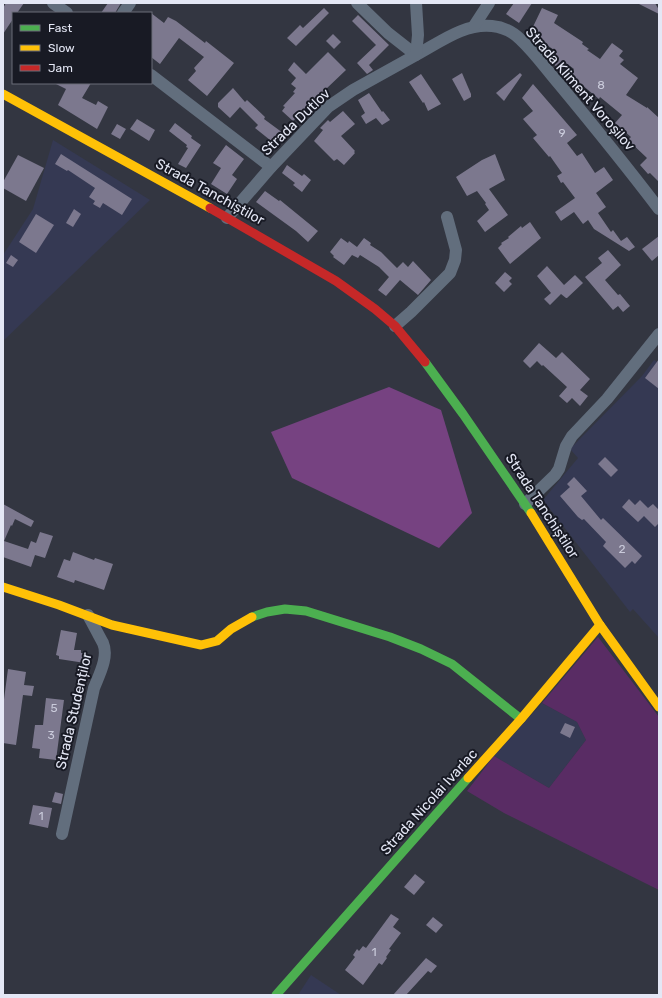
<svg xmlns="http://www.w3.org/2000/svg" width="662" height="998" viewBox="0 0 662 998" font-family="Rubik,sans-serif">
<rect width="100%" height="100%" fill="#333641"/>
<!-- built -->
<g fill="#353953">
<polygon points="53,140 150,200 119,230 3,341 3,255 33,209"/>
<polygon points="654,360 659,363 659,638 633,609 630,612 543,500 578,458 570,449 642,376"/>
<polygon points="542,703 577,722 586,740 549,788 494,756"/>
<polygon points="311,975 341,995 298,995"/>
</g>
<!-- green -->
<polygon fill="#592c64" points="598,637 659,717 659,890 504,813 467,791 494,756 549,788 586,740 577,722 542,703"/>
<!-- forest -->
<polygon fill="#764281" points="389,387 441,410 472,513 439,548 292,478 271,432"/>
<!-- building -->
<g fill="#7c788e">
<polygon points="6,3 24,3 17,13 13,13 13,19 3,34 3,8"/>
<polygon points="108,3 121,3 115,13 101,13"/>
<polygon points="514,3 532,3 519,23 506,14"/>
<polygon points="637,3 655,3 659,10 659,14"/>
<polygon points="324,8 329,13 296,46 287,38 300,25 303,28"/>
<polygon points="542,8 558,15 554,23 583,42 582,44 589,49 587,50 600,59 612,43 623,51 619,56 624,60 620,64 638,78 626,95 647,108 647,107 659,118 659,182 650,173 648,174 640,165 647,158 628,140 631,137 615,123 622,115 600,97 599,99 570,75 574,69 562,60 557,67 552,63 550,61 557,52 541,41 535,38 536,36 530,33"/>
<polygon points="151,13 164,23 168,17 176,21 205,43 206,41 234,63 207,96 188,80 196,71 194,68 204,57 179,38 160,64 151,57"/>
<polygon points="358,15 389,45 369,65 373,70 367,74 357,63 376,45 352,21"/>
<polygon points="333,34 341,42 334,49 326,41"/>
<polygon points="328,52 346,70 326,89 328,91 318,104 313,100 297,119 296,118 293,121 282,111 285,107 283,106 295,93 293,92 296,88 291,84 296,78 288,70 294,62 306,74"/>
<polygon points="462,73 471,94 471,97 464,101 452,79"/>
<polygon points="520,73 522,75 504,101 496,93"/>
<polygon points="421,74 441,104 428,111 424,102 423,103 409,82"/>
<polygon points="54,83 91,83 82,98 96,105 98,101 108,107 97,129 58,105 66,89"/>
<polygon points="533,84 577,135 567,143 577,156 582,153 595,173 604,167 613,180 596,193 606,207 598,213 611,232 613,230 621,241 627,237 635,247 629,251 594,229 588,220 583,224 574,212 561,221 555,212 575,198 563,182 561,183 557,176 562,173 550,156 549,157 533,138 537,135 523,119 533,111 522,98"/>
<polygon points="233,88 245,102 247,100 265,117 264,119 283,133 275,144 255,128 258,125 240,107 230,118 218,107 218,103"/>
<polygon points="369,93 382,112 383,111 390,120 382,125 376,118 366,124 361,116 365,113 358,100"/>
<polygon points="343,111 355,124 341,136 355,151 354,152 355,153 344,165 337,159 334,161 314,141 323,130 320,128 328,120 330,122"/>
<polygon points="137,119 155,130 149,141 130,129"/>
<polygon points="175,123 192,136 191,138 201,145 186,168 178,164 188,148 186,147 187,145 169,131"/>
<polygon points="117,124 126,129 120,139 111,134"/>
<polygon points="226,145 244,159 232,175 237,179 227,194 211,184 221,168 213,163"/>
<polygon points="61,154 132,199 122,215 103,203 100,208 93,204 95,201 89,197 95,188 68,170 67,171 55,164"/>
<polygon points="495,154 505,180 489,189 508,215 485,232 477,221 489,210 485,204 486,203 477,191 467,196 456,177 482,160"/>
<polygon points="18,155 44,168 26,201 3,188 3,182"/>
<polygon points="287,165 302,176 304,174 311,180 302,192 293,185 295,183 282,173"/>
<polygon points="265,191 279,201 280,200 318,231 308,242 296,231 256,202"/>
<polygon points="74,209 81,214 73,227 66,223"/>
<polygon points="36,214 54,225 36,253 19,242"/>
<polygon points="530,222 541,238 510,264 498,248 502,244 501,243 509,238 508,237 521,226 522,228"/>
<polygon points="659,236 659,255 652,261 642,249"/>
<polygon points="341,238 348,243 349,241 357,247 364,238 371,243 370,245 381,252 397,268 403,262 408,267 413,261 431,280 418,295 400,280 386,296 378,290 389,277 379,267 360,255 358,258 352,255 344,265 333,257 334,256 330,252"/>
<polygon points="608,250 621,265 605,280 618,295 620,294 630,306 623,312 618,306 613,310 585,277 602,263 598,258"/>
<polygon points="11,255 18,260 13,267 6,263"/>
<polygon points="547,266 564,285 575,275 583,283 567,298 566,298 561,294 550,305 544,299 551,293 537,276"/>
<polygon points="505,272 512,278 509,281 512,284 504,292 495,283"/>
<polygon points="539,343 556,358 562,352 590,379 580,390 588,396 580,406 572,398 567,403 559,396 567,387 543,365 542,366 537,361 530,368 523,361"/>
<polygon points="659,359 659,389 645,378"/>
<polygon points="605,457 618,470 611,477 598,464"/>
<polygon points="574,477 587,491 581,496 601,520 603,518 642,556 635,564 632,561 625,568 603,546 606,542 584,519 582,520 578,517 560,496 570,487 567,484"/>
<polygon points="629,499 635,505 640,500 648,508 653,504 659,510 659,523 655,527 644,516 638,522 622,507"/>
<polygon points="3,504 34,521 31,527 15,519 12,526 11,525 4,541 28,549 31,541 36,543 40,532 53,536 45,558 35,555 31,567 3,557"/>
<polygon points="73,552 94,560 95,558 113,564 104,590 75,580 74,583 57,577 64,559 70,561"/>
<polygon points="61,630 77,633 74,650 81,650 81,653 86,653 85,663 59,659 59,656 56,655"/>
<polygon points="8,669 26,672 24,685 34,686 32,696 23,695 16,745 3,743 3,707"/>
<polygon points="46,698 64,700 56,760 39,758 40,749 32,748 35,725 43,725"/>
<polygon points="565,723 575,727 570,738 560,733"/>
<polygon points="55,792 63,794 61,804 52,802"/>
<polygon points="33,805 52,808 48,828 29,824"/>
<polygon points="415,874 425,882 414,895 404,887"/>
<polygon points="391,914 399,919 393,927 401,933 389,949 391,950 386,957 387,958 382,965 379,963 363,985 345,970 355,957 353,955 357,949 359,951 363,946 366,948"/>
<polygon points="433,917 443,925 436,933 426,925"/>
<polygon points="426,958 437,966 431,973 428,971 406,995 393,995"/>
</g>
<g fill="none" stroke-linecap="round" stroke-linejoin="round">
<!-- street -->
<g stroke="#626e7d" stroke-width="12">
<polyline points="53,3 67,13"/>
<path d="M 357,3 L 388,33 L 416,55 C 439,43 464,23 492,26 C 503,27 513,32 521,40 C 535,53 546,69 559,84 C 593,125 627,167 659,209"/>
<polyline points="123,13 130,3"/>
<polyline points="474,26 489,3"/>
<polyline points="151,75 271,167"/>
<polyline points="227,218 271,167 328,107 353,90 416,55 418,35 416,3"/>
<polyline points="395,326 411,312 450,273 455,260 456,250 447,217"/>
<polyline points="525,504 555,475 559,469 566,446 572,436 607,399 659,334"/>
<path d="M 62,834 L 94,688 C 99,675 109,657 103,643 C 98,634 93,624 88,615"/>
</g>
<!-- fast -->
<g stroke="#4caf50" stroke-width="9">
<polyline points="425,362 463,414 531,513"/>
<polyline points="252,617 267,612 285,609 306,611 390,637 421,649 452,664 521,719"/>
<polyline points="276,995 468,778"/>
</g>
<!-- slow -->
<g stroke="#ffc107" stroke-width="9">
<polyline points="3,94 210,208"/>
<polyline points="531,513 600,625 659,707"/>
<polyline points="3,587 59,605 112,625 201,645 217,641 231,629 252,617"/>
<polyline points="468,778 521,719 600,625"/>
</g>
<!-- jam -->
<polyline stroke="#c62828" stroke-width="9" points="210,208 336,281 375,309 395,326 425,362"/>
</g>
<g text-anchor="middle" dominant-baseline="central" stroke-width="4" stroke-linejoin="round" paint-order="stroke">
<!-- number labels -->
<g font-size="12" fill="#cacbdb">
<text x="601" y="85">8</text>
<text x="562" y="133">9</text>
<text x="622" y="549">2</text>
<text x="54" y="708">5</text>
<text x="51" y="735">3</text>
<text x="41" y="816">1</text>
<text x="374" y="952">1</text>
</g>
<!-- street labels -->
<g font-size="14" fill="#e4e7f5" stroke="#181a24">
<text transform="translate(580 89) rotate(49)">Strada Kliment Voroșilov</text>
<text transform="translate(296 122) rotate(-44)">Strada Dutlov</text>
<text transform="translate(210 192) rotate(29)">Strada Tanchiștilor</text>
<text transform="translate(542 506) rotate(57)">Strada Tanchiștilor</text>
<text transform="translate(74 711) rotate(-77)">Strada Studenților</text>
<text transform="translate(429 802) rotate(-48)">Strada Nicolai Ivarlac</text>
</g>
</g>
<!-- border -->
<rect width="662" height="998" fill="none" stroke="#e4e7f5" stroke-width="8"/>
<!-- legend -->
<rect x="12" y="12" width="140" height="72" fill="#181a24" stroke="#6a6c78"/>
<rect x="20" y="25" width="20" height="6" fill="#4caf50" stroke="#6a6c78"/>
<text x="48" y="32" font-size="12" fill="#e4e7f5">Fast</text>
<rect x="20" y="45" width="20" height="6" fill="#ffc107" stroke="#6a6c78"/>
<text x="48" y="52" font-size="12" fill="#e4e7f5">Slow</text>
<rect x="20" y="65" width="20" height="6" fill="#c62828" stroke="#6a6c78"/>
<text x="48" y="72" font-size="12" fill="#e4e7f5">Jam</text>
</svg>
